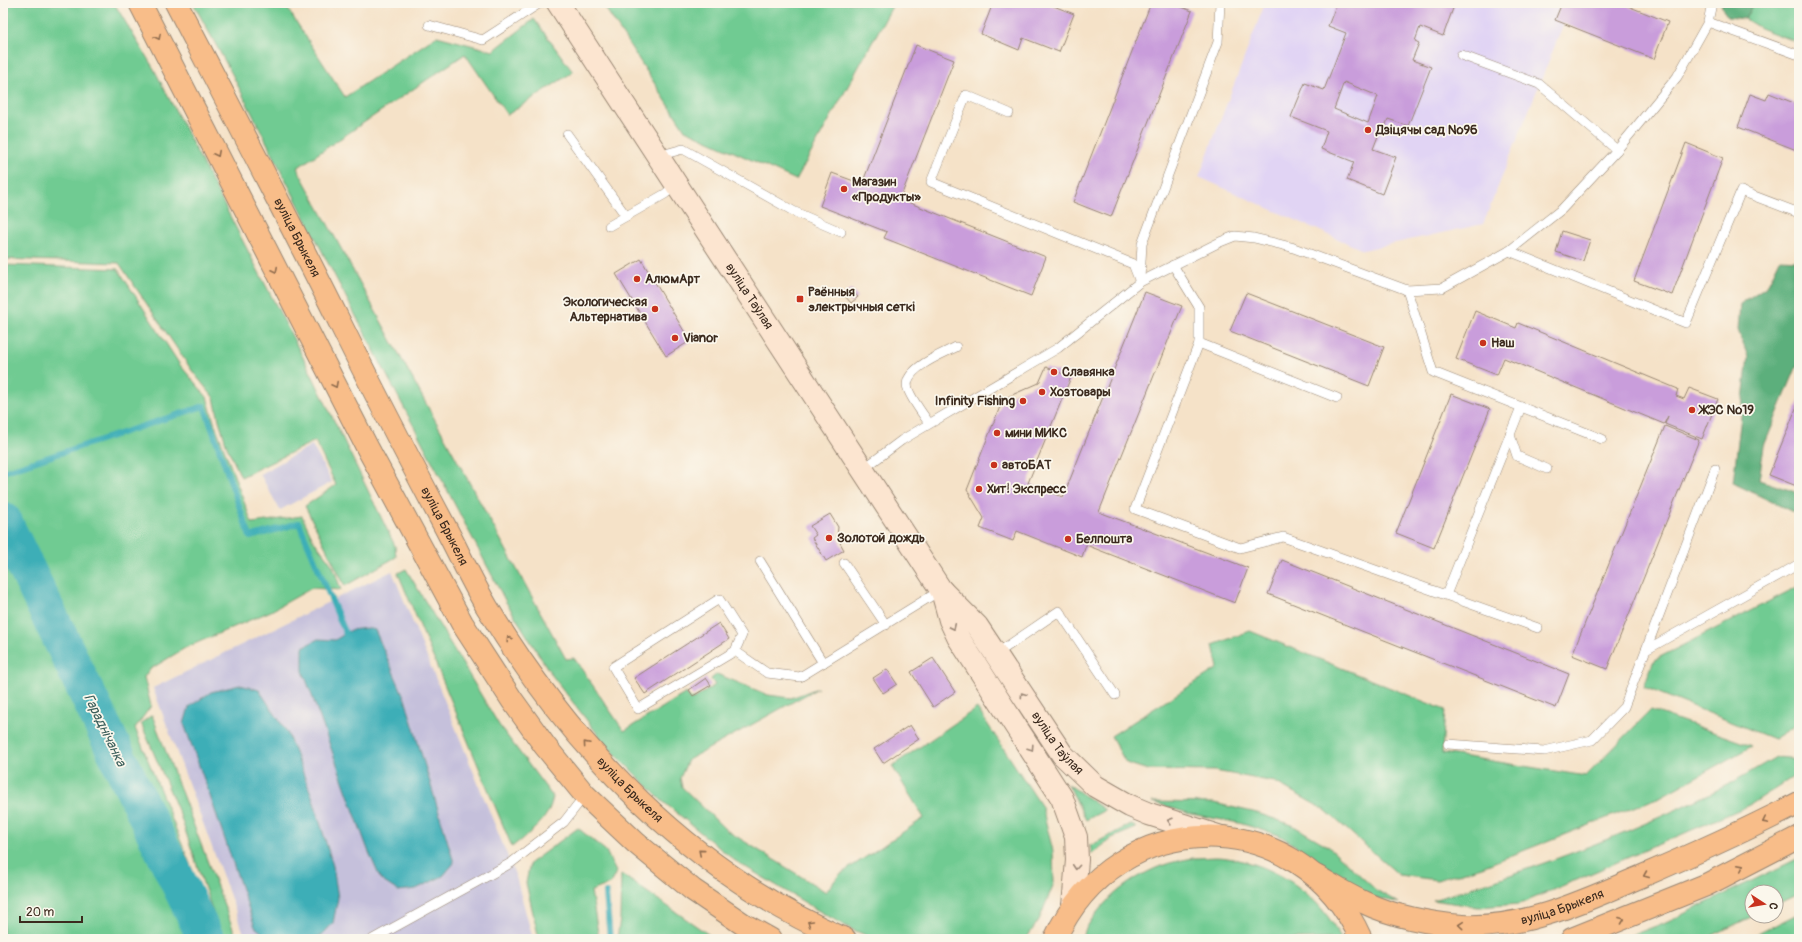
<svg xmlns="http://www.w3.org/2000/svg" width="1802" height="942" viewBox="0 0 1802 942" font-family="Pangolin,sans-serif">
<rect width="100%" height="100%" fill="#fbf7ec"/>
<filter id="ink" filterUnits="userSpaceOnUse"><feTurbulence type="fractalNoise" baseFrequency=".025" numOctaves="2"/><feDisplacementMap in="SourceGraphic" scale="8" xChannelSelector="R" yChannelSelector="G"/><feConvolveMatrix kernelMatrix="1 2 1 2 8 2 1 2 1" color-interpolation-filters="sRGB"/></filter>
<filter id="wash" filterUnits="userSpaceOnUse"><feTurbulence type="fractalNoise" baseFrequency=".012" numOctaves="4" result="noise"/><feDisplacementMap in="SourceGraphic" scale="16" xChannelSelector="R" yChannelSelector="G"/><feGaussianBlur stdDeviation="0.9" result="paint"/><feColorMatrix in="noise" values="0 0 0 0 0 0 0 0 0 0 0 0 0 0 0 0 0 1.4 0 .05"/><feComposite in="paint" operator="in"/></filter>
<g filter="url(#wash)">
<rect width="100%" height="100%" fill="#f5e2c8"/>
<!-- built -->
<polygon fill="#e1d4f4" points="1265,3 1562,3 1555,20 1564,23 1483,224 1363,250 1199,177"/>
<!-- industrial -->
<g fill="#c5c0db">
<polygon points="312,445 332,482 280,510 260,474"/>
<polygon points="392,571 516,877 533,939 246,939 153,688"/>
</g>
<!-- green -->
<g fill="#70cb92" stroke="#567a58">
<polygon points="3,3 114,3 154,69 310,371 395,546 396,557 345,586 305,506 336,485 315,441 241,477 227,447 219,420 214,398 193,372 119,263 3,259"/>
<polygon points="193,3 284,3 345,97 437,36 493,51 534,19 573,72 507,115 465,54 297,168 566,659 574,658 624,731 686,693 692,700 715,685 711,679 717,674 768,695 791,698 818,688 688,760 680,778 682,787 726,830 826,892 839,875 924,818 892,766 977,708 1042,807 1053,851 1054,883 1039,920 1026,939 875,939 851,929 814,908 734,860 660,799 606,745 551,674 506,602 327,261 232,74"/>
<polygon points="602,3 894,3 796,180 685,130"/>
<polygon points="1753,3 1799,3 1799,43 1760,28 1745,19"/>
<polygon points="3,265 118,269 180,365 207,397 214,422 252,523 302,516 314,541 333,566 341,590 312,588 271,611 185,648 149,670 144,677 151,706 135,728 207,906 213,939 3,939"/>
<path d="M 406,569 L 499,725 L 553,797 C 548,822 531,831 512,847 L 398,573 Z"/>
<polygon points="1799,586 1799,723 1774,739 1644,687 1654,660"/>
<polygon points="1250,631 1445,710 1442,753 1586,776 1651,710 1752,746 1660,797 1482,867 1437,880 1399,875 1325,810 1275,782 1215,771 1148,770 1126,763 1111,736 1218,668 1213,645"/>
<polygon points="152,715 237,939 222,939 180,815 141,723"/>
<path d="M 1776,757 L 1799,759 L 1799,773 L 1750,805 L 1520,904 L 1478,907 L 1433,900 C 1529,870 1623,837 1713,792 C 1734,782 1755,769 1776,757 Z"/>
<polygon points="1068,784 1105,810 1086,820"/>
<polygon points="1152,802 1214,803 1257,813 1292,825 1328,846 1376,890 1399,903 1368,896 1322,863 1279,835 1239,823 1191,814"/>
<polygon points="1131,824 1136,828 1112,838 1092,854 1090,846"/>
<polygon points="578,828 606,851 616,872 610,884 591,891 599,939 539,939 526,883 530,863"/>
<path d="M 1193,858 C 1205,858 1217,856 1227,858 C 1275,864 1321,895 1341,939 L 1081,939 C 1095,906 1127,879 1161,866 C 1171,862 1183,860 1193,858 Z"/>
<polygon points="1799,858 1799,894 1776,905 1776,892 1752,892 1753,916 1705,939 1622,939 1669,921"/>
<polygon points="621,874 715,939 617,939 620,919"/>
<polygon points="1799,913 1799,939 1748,939"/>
</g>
<!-- forest -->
<g fill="#5caf7c" stroke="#4c6c4d">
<polygon points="1721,3 1753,3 1745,19 1728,17 1723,10"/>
<polygon points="1780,259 1799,260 1799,361 1764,446 1759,480 1799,493 1799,515 1733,483 1748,357 1738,330 1740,304 1767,286"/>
</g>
<!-- water -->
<g fill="#3daeb7" stroke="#3c6c6a">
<polygon points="367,628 375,630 405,699 454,863 443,876 416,889 398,891 381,880 368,850 303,671 303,647 318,639 335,640 351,630"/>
<polygon points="240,685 259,690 287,732 312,796 333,866 338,898 333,923 322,935 314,939 270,939 255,927 209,793 184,724 189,707 211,692"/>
</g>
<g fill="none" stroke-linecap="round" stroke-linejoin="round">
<!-- stream -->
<g stroke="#3daeb7" stroke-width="6">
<polyline points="3,472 204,406 250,537 299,523 348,639"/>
<polyline points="606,893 610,939"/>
</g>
<!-- river -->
<polyline stroke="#3daeb7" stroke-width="37" points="3,520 206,939"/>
</g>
<g id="blocks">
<!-- building -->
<g fill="#c99ddb" fill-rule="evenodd">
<polygon points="993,3 1046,3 1074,14 1059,52 1023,38 1019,50 981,34"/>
<polygon points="1151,3 1171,3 1192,11 1111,217 1073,202"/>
<path d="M 1337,3 L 1369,3 L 1377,6 L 1378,3 L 1455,3 L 1443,36 L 1420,27 L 1415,41 L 1419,43 L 1412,60 L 1431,67 L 1408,126 L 1388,119 L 1383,132 L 1380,131 L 1373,149 L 1396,157 L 1382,194 L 1347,180 L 1354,162 L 1321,149 L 1327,131 L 1291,117 L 1305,83 L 1324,90 L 1346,33 L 1328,26 ZM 1344,82 L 1378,96 L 1368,123 L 1334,109 Z"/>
<polygon points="1562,3 1620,3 1668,22 1654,59 1555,20"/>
<polygon points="916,45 954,60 900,199 1046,257 1031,296 884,238 887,232 820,206 832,173 862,184"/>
<polygon points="1769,93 1799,105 1799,151 1738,127 1750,94 1766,100"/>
<polygon points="1686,143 1723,158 1672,295 1634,281"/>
<polygon points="1562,231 1590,240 1583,261 1556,252"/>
<polygon points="641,259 690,341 666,356 616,274"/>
<polygon points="851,289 858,297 851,303 844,295"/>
<polygon points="1145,292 1182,306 1099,512 1248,568 1235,603 1086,545 1082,557 1017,531 1013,541 980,528 984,518 967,490 1003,399 1039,383 1046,367 1071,377 1028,483 1063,497"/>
<polygon points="1246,293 1384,347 1369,386 1230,331"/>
<polygon points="1475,311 1516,328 1518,323 1678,389 1676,396 1684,399 1689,388 1718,399 1702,439 1665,424 1668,416 1664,424 1504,358 1497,375 1456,359"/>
<polygon points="1451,394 1490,409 1434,548 1396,533"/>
<polygon points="1799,401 1799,487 1769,475"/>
<polygon points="1665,426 1699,440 1607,669 1572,655"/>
<polygon points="830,514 838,527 837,537 844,550 826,561 812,538 816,535 810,526"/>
<polygon points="1282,560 1569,674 1556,708 1268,594"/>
<polygon points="719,623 729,639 645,694 634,678"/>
<polygon points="933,658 955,692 933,707 911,672"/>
<polygon points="887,669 897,684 883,693 873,678"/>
<polygon points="706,678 711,685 693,696 689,690"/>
<polygon points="910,725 919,739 883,763 874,749"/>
</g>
</g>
</g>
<g filter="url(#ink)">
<use href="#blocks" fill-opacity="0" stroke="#988673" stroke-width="1"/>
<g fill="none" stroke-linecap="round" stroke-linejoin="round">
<!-- lane casing -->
<g stroke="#988673" stroke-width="10">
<g id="lane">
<polyline points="1708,22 1799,55"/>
<polyline points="429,25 483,40 540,3"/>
<polyline points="1461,55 1539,84 1617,150"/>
<polyline points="1009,113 966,95 931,182 1133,264 1140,282"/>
<polyline points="567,134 626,216"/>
<polyline points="658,156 683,149 795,212 841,232"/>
<polyline points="609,226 665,194 676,185"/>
<polyline points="1509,251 1686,323 1741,191 1799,213"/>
<polyline points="1173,265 1199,307 1199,343 1135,509 1240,548 1283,537 1538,628"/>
<polyline points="1140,279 1142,244 1218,42 1220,3"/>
<polyline points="1407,290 1433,372 1602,439"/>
<polyline points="1199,343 1337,398"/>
<path d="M 929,423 C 922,413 912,400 908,389 C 901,370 942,354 956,347"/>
<polyline points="1510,435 1517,456 1547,469"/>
<polyline points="862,470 902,440 1058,348 1140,282 1220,242 1235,236 1254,238 1291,247 1407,290 1442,288 1509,251 1562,209 1617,150 1677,77 1708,22 1712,3"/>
<polyline points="760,561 823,663"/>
<polyline points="844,563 886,625"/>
<polyline points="1446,595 1521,407"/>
<polygon points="719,599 742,635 735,651 638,709 613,667"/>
<polyline points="1646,650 1799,564"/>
<polyline points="735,651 767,673 800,677 941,590"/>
<polyline points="996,654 1059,611 1115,695"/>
<polyline points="1448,744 1544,751 1592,740 1624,707 1715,469"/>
<polyline points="373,939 511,863 564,822 585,795"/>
</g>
</g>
<!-- secondary casing -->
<g stroke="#988673" stroke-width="24">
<g id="secondary">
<path id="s1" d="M 558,3 L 941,590 L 977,626 L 1062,754 L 1095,786 L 1130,806 L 1149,814 L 1221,837"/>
<polyline points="942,591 950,620 958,637 1062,798 1076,837 1077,860 1073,906"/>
</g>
</g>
<!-- primary casing -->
<g stroke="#988673" stroke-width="24">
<g id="primary">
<polyline points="140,3 367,447 462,623 512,700 545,746 585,795 636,843 693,890 743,924 770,939"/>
<path id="s2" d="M 176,3 C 232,111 289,220 343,329 C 375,394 409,459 443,523 C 458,551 471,580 487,607 C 571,747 692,874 845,939"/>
<path id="s3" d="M 1316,876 C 1332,885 1347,895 1363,902 C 1391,916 1433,924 1463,926 C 1525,929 1584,901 1640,877 C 1694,854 1747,830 1799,803"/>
<path d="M 1055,939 C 1116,803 1300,802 1361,939"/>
<polyline points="1572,939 1706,885 1799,837"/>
</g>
</g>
<!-- lane -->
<use href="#lane" stroke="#fff" stroke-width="9"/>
<!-- secondary -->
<use href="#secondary" stroke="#fce5d0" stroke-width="22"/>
<!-- primary -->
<use href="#primary" stroke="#f8bd89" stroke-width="22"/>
</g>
<!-- one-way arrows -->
<defs><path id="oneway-chevron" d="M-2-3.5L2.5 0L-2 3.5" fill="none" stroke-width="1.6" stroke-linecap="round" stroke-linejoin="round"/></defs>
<g stroke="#906c4e">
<use href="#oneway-chevron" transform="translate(158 37) rotate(63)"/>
<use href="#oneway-chevron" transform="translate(217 154) rotate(63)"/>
<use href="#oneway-chevron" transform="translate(275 270) rotate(63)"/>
<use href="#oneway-chevron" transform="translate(335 385) rotate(63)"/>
<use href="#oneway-chevron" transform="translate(509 639) rotate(-123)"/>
<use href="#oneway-chevron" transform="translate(586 744) rotate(-131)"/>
<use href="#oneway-chevron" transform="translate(1765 821) rotate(154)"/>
<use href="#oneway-chevron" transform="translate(701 852) rotate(-140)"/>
<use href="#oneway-chevron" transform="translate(1741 867) rotate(-26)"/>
<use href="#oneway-chevron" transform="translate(1646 875) rotate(157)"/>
<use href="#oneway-chevron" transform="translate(1622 920) rotate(-21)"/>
<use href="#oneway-chevron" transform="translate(810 923) rotate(-150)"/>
<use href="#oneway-chevron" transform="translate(1461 925) rotate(-175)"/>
</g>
<g stroke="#9c8877">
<use href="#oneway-chevron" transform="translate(953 627) rotate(65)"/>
<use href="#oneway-chevron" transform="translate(1023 695) rotate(-124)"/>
<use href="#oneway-chevron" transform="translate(1031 748) rotate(57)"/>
<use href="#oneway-chevron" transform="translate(1170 821) rotate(-163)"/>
<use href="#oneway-chevron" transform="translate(1076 867) rotate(94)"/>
</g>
</g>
<!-- markers -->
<g fill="#c8321e" stroke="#fbf7ec" stroke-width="1.5">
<circle cx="1368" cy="130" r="4"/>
<circle cx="844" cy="189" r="4"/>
<circle cx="637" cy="279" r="4"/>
<rect x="796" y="295" width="8" height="8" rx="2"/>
<circle cx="655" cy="309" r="4"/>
<circle cx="675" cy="338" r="4"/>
<circle cx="1483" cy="343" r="4"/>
<circle cx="1054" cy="372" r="4"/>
<circle cx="1042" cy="392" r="4"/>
<circle cx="1023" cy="401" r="4"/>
<circle cx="1692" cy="410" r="4"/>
<circle cx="997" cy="433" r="4"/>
<circle cx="994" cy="465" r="4"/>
<circle cx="979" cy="489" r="4"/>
<circle cx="829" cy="538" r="4"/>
<circle cx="1068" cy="539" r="4"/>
</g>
<g text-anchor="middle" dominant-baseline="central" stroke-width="3.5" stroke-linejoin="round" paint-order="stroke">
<!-- poi labels -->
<g font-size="13" font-weight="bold" fill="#3b2a1e" stroke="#fbf7ec" text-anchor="start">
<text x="1376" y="130">Дзіцячы сад №96</text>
<text x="852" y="182">Магазин<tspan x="852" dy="15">«Продукты»</tspan></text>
<text x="645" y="279">АлюмАрт</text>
<text x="808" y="292">Раённыя<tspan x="808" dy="15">электрычныя сеткі</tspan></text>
<text x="647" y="302" text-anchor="end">Экологическая<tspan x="647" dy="15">Альтернатива</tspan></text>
<text x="683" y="338">Vianor</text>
<text x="1491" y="343">Наш</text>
<text x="1062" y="372">Славянка</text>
<text x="1050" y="392">Хозтовары</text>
<text x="1015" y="401" text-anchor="end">Infinity Fishing</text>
<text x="1700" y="410">ЖЭС №19</text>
<text x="1005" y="433">мини МИКС</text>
<text x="1002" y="465">автоБАТ</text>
<text x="987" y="489">Хит! Экспресс</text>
<text x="837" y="538">Золотой дождь</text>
<text x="1076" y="539">Белпошта</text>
</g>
<!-- street labels -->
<g font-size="13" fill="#3b2a1e" stroke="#fbf7ec">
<text stroke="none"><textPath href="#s2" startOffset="264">вуліца Брыкеля</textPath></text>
<text stroke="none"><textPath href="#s1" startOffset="350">вуліца Таўлая</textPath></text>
<text stroke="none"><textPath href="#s2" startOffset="588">вуліца Брыкеля</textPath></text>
<text stroke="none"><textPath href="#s1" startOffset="894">вуліца Таўлая</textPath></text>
<text stroke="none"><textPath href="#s2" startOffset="912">вуліца Брыкеля</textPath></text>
<text stroke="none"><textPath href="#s3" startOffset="259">вуліца Брыкеля</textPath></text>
</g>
<!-- water labels -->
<g font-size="14" font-style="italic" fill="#3c5f5b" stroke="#fbf7ec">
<text transform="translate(105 730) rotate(64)">Гараднічанка</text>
</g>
</g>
<!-- margin -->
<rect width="1802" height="942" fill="none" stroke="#fbf7ec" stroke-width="16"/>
<!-- north arrow -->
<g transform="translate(1764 904) rotate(102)"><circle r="19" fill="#fbf7ec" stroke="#aea59a"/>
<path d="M0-3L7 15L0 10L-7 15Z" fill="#c8321e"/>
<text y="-6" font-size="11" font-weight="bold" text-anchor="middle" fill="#3b2a1e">С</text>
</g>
<!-- scale -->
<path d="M20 916v6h62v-6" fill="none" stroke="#3b2a1e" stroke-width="2"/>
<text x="26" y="916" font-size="12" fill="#3b2a1e" stroke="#fbf7ec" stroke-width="3" paint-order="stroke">20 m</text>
</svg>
